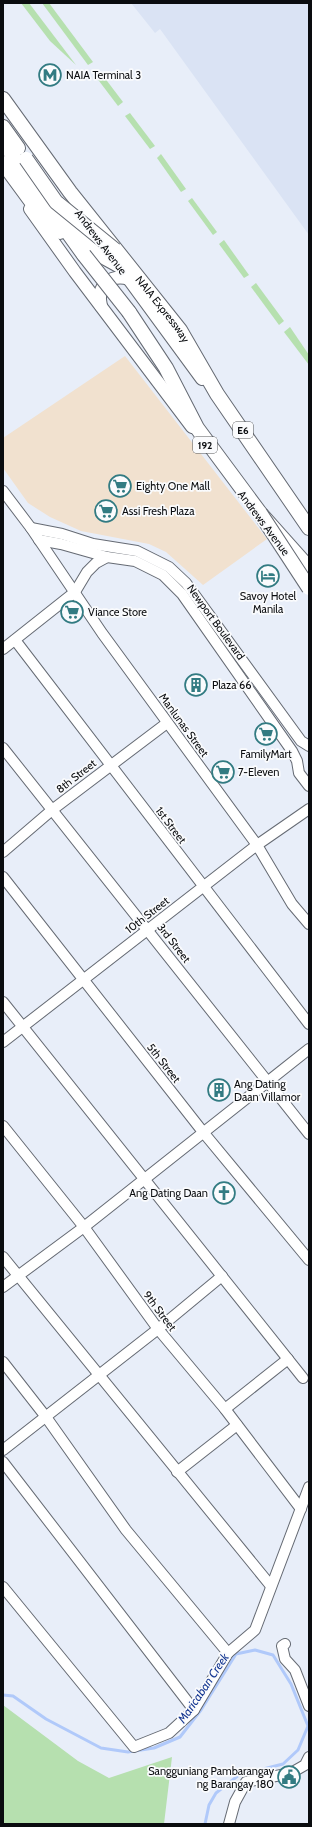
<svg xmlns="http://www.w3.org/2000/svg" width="312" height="1827" viewBox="0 0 312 1827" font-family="Cabin,sans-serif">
<rect width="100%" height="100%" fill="#e8eef9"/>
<!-- commercial -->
<polygon fill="#f1e1cf" points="125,356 267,539 203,585 166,552 149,544 81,531 50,517 28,503 3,468 3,438"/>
<!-- built -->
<polygon fill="#dae3f4" points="131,3 309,3 309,235 160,29 155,33"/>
<!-- green -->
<g fill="#b6e0af">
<polygon points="21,3 29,3 76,65 50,41"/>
<polygon points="42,3 49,3 93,62 88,65"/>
<polygon points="101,73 123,102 118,106 96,77"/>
<polygon points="130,113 155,146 150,149 125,116"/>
<polygon points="161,154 186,189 181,192 157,158"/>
<polygon points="192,198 217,232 213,235 188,201"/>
<polygon points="224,240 249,275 244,278 219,244"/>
<polygon points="256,283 284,321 279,325 251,287"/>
<polygon points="290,327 309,355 309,365 284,332"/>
<polygon points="3,1705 78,1761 109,1778 172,1757 164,1824 3,1824"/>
</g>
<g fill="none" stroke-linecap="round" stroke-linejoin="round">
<!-- stream -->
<polyline stroke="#b0c9fa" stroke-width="3" points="3,1695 13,1696 46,1719 101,1748 128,1752 154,1748 180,1737 201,1710 236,1654 255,1650 273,1655 291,1684 308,1726 298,1750 283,1764 239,1775 216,1793 209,1805 205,1824"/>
<!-- minor casing -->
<g stroke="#656a73" stroke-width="12">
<g id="minor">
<polyline points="3,491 31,528 102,633 257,845 292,904 309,924"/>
<polyline points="31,528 62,534 93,544 137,551 169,567 186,583 301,741 309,746"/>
<polyline points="39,540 61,544 107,557 135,561 163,575 182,594 292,751 297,761 299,773 309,786"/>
<polyline points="15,640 309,1024"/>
<polyline points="3,649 75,592 87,572 96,563 107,557"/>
<polyline points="3,748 309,1134"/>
<polyline points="3,852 52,810 167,723"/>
<polyline points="3,877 203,1132 309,1260"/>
<polyline points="3,1002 303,1378"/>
<polyline points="3,1042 257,845 309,809"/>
<polyline points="3,1126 84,1227 158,1329 225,1409 301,1509"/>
<polyline points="3,1257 271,1586"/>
<polyline points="3,1287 84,1227 309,1049"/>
<polyline points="3,1362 46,1417 126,1530 228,1653"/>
<polyline points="225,1409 288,1359"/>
<polyline points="3,1450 158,1329 222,1276"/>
<polyline points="3,1462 194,1710"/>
<polyline points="177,1472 237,1425"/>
<polyline points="3,1587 134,1747 169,1733 194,1710 228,1653 255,1630 309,1487"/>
<polyline points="285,1644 282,1646 285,1659 295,1670 309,1706"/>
<polyline points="229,1824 235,1802 246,1782 291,1773 305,1765 309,1757"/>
</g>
</g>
<!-- major casing -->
<g stroke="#656a73" stroke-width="14">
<g id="major">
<polyline points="30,209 75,272 192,427"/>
<polyline points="70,217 98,255 118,266"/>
<polyline points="103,244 202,379"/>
<path d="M 101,306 C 96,287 110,273 129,279"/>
</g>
</g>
<!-- highway casing -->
<g stroke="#656a73" stroke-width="16">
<g id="highway">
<path id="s1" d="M 3,99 L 70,192 L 180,330 L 217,394 L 309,528"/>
<polyline points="3,127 18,148"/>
<polyline points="3,142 84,255"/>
<polyline points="3,163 39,212 60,232"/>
<polyline points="129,312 166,368 197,428 260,513 309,568"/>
</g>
</g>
<!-- minor -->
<use href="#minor" stroke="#fff" stroke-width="10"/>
<!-- major -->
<use href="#major" stroke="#fff" stroke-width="12"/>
<!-- highway -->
<use href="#highway" stroke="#fff" stroke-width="14"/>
<!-- highway-bridge casing -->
<g stroke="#656a73" stroke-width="16" stroke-linecap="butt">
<g id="highway-bridge">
<polyline points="26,159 56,202 115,250"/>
<polyline points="84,255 129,312"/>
<polyline points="260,513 309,588"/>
</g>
</g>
<!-- highway-bridge -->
<use href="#highway-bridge" stroke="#fff" stroke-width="14"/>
</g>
<!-- icons -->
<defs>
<g id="metro-ring" transform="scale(1.15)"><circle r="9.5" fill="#fafbfd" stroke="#327b82" stroke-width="1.5"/><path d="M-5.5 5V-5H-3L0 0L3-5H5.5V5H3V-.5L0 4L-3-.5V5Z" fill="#327b82"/></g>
<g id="supermarket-ring" transform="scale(1.15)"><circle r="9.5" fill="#fafbfd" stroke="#327b82" stroke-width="1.5"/><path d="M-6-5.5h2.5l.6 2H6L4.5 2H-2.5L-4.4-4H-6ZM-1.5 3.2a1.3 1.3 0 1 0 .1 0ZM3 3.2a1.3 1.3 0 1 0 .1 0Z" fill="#327b82"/></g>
<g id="hotel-ring" transform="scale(1.15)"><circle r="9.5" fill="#fafbfd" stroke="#327b82" stroke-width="1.5"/><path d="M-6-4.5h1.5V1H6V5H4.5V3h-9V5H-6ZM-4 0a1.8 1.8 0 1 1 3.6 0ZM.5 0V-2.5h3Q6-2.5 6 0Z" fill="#327b82"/></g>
<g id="building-ring" transform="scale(1.15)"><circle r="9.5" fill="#fafbfd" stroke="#327b82" stroke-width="1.5"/><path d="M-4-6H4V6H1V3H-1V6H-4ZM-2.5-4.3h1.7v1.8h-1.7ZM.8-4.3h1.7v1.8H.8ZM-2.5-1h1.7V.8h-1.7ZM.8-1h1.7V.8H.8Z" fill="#327b82"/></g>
<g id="church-ring" transform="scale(1.15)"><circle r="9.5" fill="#fafbfd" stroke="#327b82" stroke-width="1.5"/><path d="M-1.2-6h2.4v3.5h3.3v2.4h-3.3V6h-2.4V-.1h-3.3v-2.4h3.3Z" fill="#327b82"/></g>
<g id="civic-ring" transform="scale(1.15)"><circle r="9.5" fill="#fafbfd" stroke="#327b82" stroke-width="1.5"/><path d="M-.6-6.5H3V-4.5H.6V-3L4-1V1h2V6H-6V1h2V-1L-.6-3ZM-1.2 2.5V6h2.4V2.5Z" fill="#327b82"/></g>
</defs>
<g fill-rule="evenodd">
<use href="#metro-ring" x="50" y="75"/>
<use href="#supermarket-ring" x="120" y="486"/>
<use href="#supermarket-ring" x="106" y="511"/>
<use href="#hotel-ring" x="268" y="576"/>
<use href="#supermarket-ring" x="72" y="612"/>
<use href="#building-ring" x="196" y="685"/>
<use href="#supermarket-ring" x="266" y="734"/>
<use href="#supermarket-ring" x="223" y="772"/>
<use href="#building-ring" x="219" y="1090"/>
<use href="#church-ring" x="224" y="1193"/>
<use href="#civic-ring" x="289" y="1777"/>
</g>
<g text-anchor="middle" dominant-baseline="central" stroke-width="3.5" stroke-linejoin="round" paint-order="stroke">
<!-- shield labels -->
<g fill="#fafbfd" stroke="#525456" stroke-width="1">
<rect x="233" y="422" width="20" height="16" rx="3"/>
<rect x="193" y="437" width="24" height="16" rx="3"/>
</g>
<g font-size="10" font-weight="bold" fill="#0a0c0f">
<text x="243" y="430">E6</text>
<text x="205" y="445">192</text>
</g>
<!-- poi labels -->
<g font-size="11" fill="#0a0c0f" stroke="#fafbfd" text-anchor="start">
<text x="66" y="75">NAIA Terminal 3</text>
<text x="136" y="486">Eighty One Mall</text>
<text x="122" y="511">Assi Fresh Plaza</text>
<text x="268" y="596" text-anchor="middle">Savoy Hotel<tspan x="268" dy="13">Manila</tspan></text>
<text x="88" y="612">Viance Store</text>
<text x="212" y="685">Plaza 66</text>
<text x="266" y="754" text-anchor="middle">FamilyMart</text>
<text x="238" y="772">7-Eleven</text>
<text x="234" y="1084">Ang Dating<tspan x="234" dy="13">Daan Villamor</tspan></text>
<text x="208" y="1193" text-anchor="end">Ang Dating Daan</text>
<text x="274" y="1771" text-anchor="end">Sangguniang Pambarangay<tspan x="274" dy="13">ng Barangay 180</tspan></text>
</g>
<!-- street labels -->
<g font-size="11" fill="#0a0c0f" stroke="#fafbfd">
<text transform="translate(101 242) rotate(53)">Andrews Avenue</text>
<text stroke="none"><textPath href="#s1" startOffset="264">NAIA Expressway</textPath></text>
<text transform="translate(264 523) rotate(53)">Andrews Avenue</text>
<text transform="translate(216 622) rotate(54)">Newport Boulevard</text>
<text transform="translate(184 725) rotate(54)">Manlunas Street</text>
<text transform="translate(76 776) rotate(-38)">8th Street</text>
<text transform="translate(171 825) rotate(53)">1st Street</text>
<text transform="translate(147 915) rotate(-38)">10th Street</text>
<text transform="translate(174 943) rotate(52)">3rd Street</text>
<text transform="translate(164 1063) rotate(52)">5th Street</text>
<text transform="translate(160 1311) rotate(53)">9th Street</text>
</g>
<!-- water labels -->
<g font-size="12" font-style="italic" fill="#163892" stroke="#fafbfd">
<text transform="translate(203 1688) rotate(-56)">Maricaban Creek</text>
</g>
</g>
<!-- border -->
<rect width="312" height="1827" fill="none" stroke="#0a0c0f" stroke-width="8"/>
</svg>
